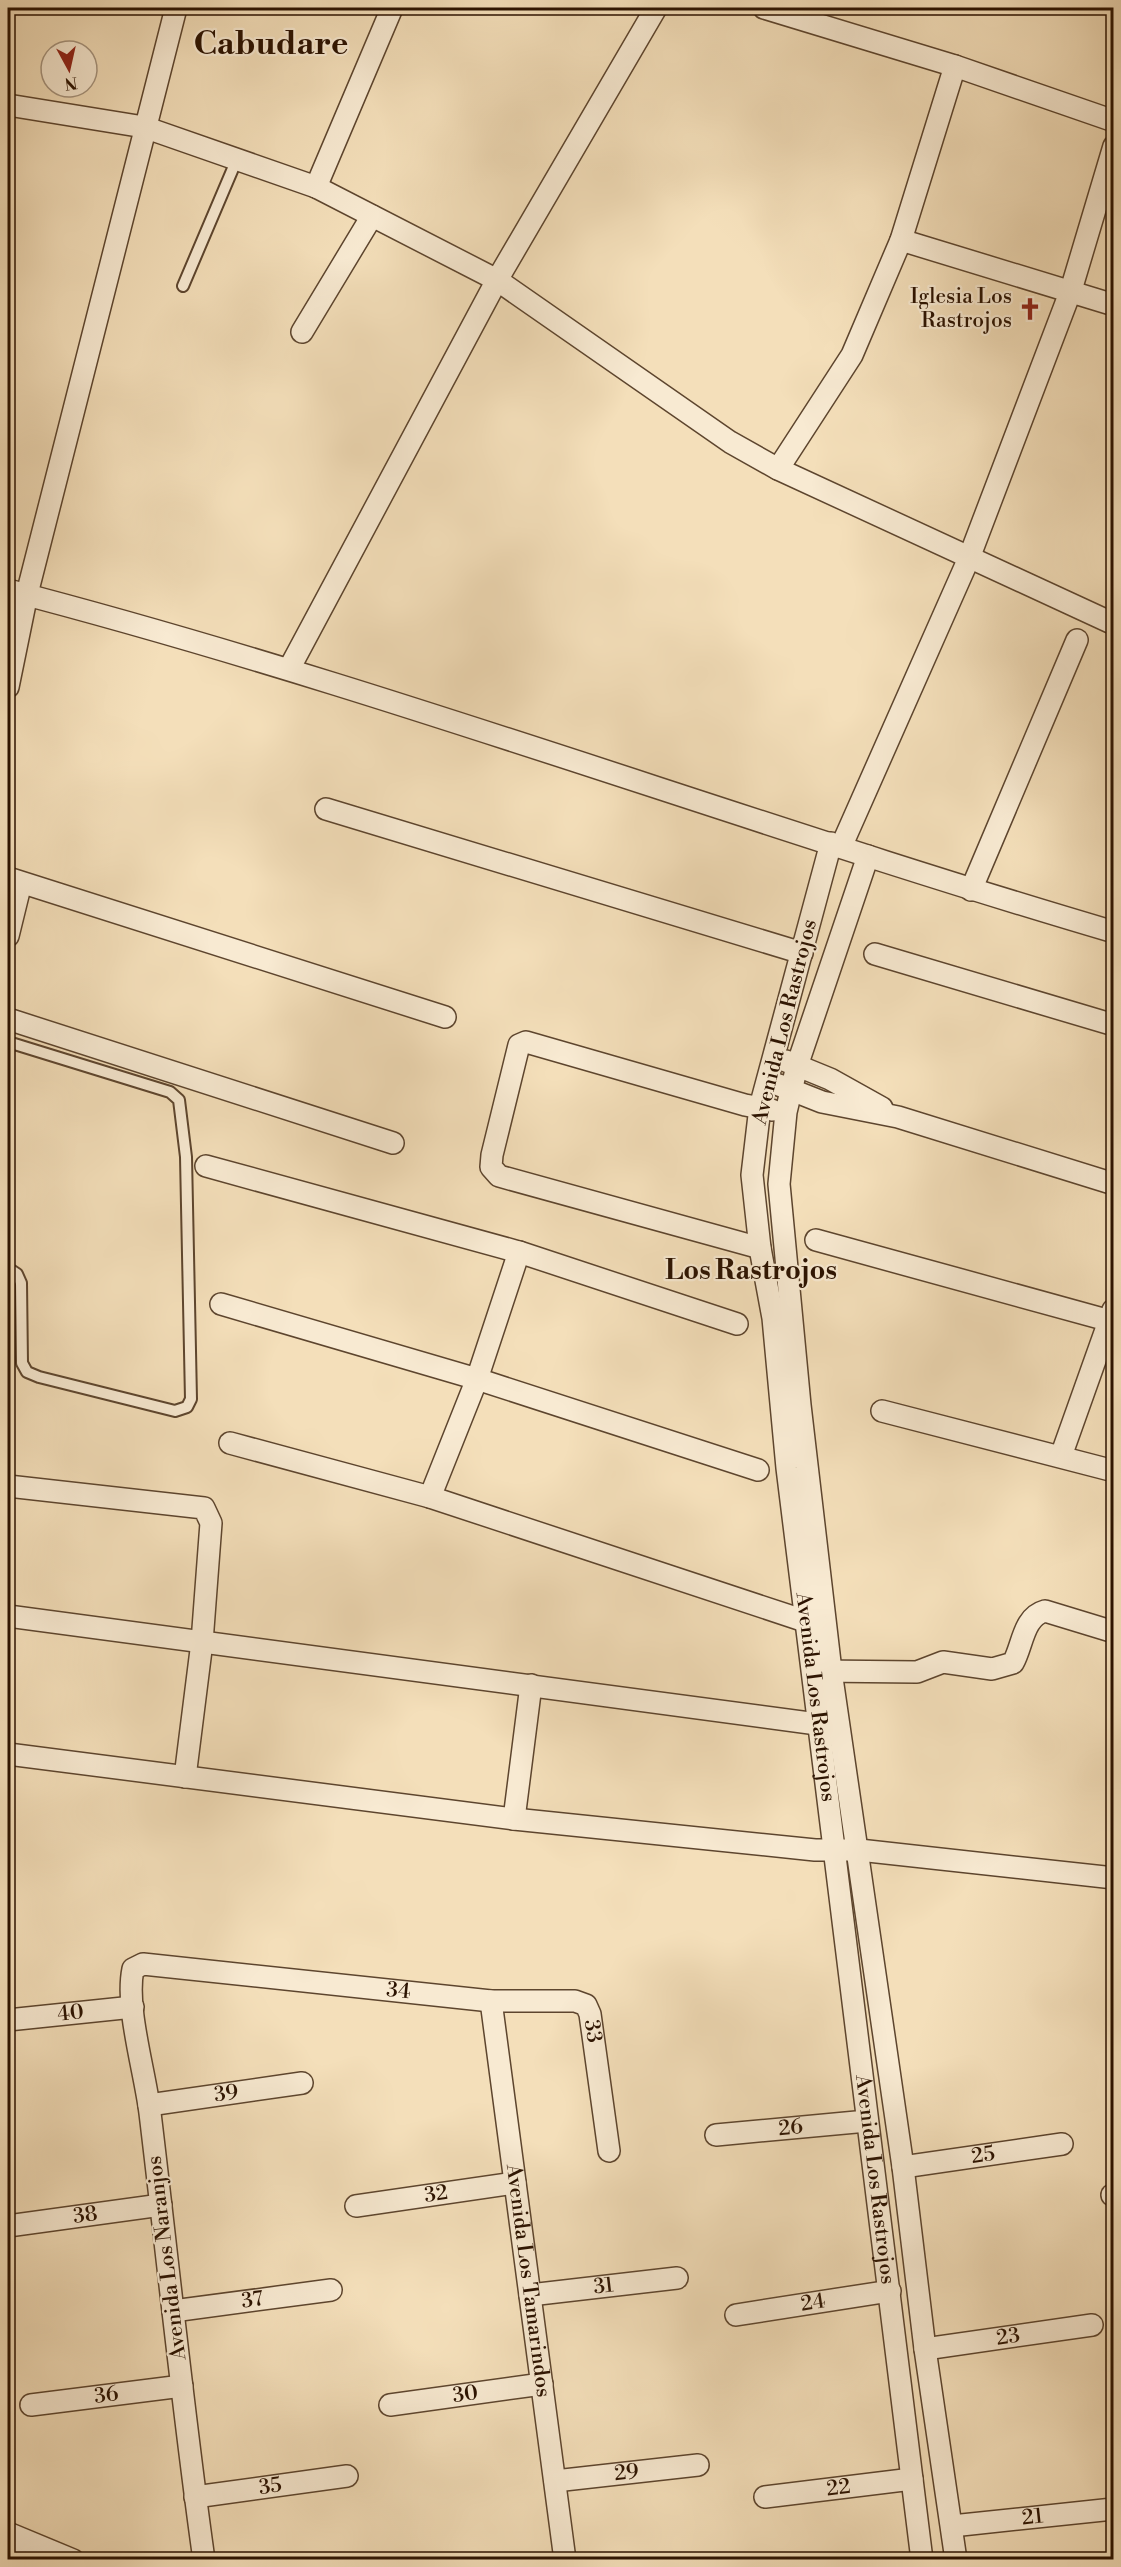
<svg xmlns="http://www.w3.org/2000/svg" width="1121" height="2567" viewBox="0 0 1121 2567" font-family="'Libre Bodoni',serif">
<rect width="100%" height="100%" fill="#f4dfba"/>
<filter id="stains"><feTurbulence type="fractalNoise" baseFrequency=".00333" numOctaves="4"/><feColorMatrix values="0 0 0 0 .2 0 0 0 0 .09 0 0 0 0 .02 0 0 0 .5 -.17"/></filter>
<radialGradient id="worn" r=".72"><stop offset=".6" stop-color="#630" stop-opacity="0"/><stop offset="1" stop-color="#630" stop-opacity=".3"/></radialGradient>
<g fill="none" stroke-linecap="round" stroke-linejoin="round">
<!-- service casing -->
<g stroke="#5d452e" stroke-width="14">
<g id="service">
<polyline points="183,286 237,159"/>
<polyline points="8,1042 170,1092 179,1100 186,1157 191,1399 187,1407 175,1411 39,1377 27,1372 22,1363 21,1283 17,1274 8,1268"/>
</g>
</g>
<!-- minor casing -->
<g stroke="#5d452e" stroke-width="24">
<g id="minor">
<polyline points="764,8 955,66 1114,121"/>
<polyline points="8,105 144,127 316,187 497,280 730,442 778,469 1114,624"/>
<polyline points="316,187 392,8"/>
<polyline points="901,240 1114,305"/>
<polyline points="302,332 372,216"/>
<polyline points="778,469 852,355 901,240 955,66"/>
<path d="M 8,590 C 381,687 743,823 1114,932"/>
<polyline points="289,669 497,280 656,8"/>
<polyline points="8,687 27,594 176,8"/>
<polyline points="326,809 802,953"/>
<path id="s1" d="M 831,843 L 760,1107 L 752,1175 L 760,1248 L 773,1318 L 787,1468 L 922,2560"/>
<polyline points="841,847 969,558 1071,290 1114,146"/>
<polyline points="868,856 797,1066 786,1112 779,1184 800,1405 831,1671 903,2167 925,2349 956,2560"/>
<polyline points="8,878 445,1017"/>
<polyline points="971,890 1077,640"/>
<polyline points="8,936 21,883"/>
<polyline points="875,954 1114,1025"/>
<polyline points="8,1019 393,1143"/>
<polyline points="786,1061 830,1079 882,1108"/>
<polyline points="779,1085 822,1102 898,1117 1114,1184"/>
<polyline points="206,1166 519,1252 737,1324"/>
<polyline points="816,1240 1114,1322"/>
<polyline points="760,1248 499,1176 491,1167 492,1155 519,1045 526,1042 745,1105 772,1110"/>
<polyline points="221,1304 477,1379 758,1470"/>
<polyline points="882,1411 1114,1471"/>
<polyline points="230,1443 430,1497 805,1621 816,1621"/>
<polyline points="1061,1456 1113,1310"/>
<polyline points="8,1486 204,1508 211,1523 202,1642 185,1777"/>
<polyline points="430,1497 477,1379 519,1252"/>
<polyline points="8,1616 832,1726"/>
<path d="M 818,1671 L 917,1672 L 943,1662 L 992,1669 L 1013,1663 C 1023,1645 1023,1617 1045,1611 L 1114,1632"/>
<polyline points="8,1754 514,1819 815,1850 859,1850 1114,1878"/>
<polyline points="514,1819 531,1685"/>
<path id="s2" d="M 491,2001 L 565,2560"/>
<path id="s3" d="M 8,2020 L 133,2007"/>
<path id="s4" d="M 149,2105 L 302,2083"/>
<path id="s5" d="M 716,2135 L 867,2121"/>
<path id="s6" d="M 903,2167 L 1062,2144"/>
<polyline points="1112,2195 1114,2195"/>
<path id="s7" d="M 356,2206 L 515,2183"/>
<path id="s8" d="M 8,2226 L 161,2205"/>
<path id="s9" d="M 530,2295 L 677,2278"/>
<path id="s10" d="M 173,2311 L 331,2290"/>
<path id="s11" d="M 736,2315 L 890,2291"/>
<path id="s12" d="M 925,2349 L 1092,2325"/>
<path id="s13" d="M 31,2405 L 182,2386"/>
<path id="s14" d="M 390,2405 L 542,2384"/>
<path id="s15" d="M 555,2481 L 698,2465"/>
<path id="s16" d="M 195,2497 L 347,2476"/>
<path id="s17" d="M 765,2497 L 912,2479"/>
<path id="s18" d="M 952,2526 L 1113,2509"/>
<polyline points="8,2533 73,2560"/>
<polyline points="8,2555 20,2560"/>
<path id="s19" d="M 204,2560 C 183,2411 168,2262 150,2113 C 145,2071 125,2008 133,1969 L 143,1964 L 491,2001 L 575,2001 L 586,2005 L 590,2014 L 609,2151"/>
</g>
</g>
<!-- service -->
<use href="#service" stroke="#f8ead2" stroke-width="10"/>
<!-- minor -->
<use href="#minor" stroke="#f8ead2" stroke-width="21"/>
</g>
<!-- icons -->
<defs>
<g id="church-bare" transform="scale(1.8)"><path d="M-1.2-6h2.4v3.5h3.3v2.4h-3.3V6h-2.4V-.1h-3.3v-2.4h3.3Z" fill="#8f2418" stroke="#f8ead2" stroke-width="2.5" paint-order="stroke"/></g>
</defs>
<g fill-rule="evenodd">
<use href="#church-bare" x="1030" y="309"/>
</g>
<g text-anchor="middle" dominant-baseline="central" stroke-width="4.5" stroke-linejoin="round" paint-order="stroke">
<!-- poi labels -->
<g font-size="21" fill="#2b1200" stroke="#f8ead2" text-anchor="end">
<text x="1012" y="297">Iglesia Los<tspan x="1012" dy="24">Rastrojos</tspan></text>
</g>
<!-- street labels -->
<g font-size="21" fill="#2b1200" stroke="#f8ead2">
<text transform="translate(785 1022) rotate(-76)">Avenida Los Rastrojos</text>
<text stroke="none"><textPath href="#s1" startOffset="868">Avenida Los Rastrojos</textPath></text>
<text stroke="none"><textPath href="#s19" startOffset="864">34</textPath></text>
<text stroke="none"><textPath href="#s3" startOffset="63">40</textPath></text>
<text stroke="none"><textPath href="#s19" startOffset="1080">33</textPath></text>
<text stroke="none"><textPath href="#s4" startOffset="78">39</textPath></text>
<text stroke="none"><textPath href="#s5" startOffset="75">26</textPath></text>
<text stroke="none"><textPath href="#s6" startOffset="81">25</textPath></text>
<text stroke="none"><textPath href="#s1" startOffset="1354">Avenida Los Rastrojos</textPath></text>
<text stroke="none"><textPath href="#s7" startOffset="81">32</textPath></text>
<text stroke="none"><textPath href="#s8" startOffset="78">38</textPath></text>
<text transform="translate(167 2258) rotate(-97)">Avenida Los Naranjos</text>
<text stroke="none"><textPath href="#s2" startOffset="282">Avenida Los Tamarindos</textPath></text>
<text stroke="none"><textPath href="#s9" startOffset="74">31</textPath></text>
<text stroke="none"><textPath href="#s10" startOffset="80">37</textPath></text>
<text stroke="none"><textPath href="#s11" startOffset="78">24</textPath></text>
<text stroke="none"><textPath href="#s12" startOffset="84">23</textPath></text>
<text stroke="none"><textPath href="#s14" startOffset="76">30</textPath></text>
<text stroke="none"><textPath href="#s13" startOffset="76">36</textPath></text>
<text stroke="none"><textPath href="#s15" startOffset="72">29</textPath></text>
<text stroke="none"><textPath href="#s16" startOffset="76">35</textPath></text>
<text stroke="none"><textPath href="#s17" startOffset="74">22</textPath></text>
<text stroke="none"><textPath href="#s18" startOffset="81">21</textPath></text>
</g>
<!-- district labels -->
<g font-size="27" font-weight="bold" fill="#2b1200" stroke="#f8ead2">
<text x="751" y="1271">Los Rastrojos</text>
</g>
<!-- town labels -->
<g font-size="33" font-weight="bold" fill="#2b1200" stroke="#f8ead2">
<text x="271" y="44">Cabudare</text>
</g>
</g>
<!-- margin -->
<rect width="1121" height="2567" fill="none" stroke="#f4dfba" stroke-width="30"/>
<rect x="9" y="9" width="1103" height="2549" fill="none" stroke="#2b1200" stroke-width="3"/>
<rect x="15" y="15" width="1091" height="2537" fill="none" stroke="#2b1200" stroke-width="1.5"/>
<!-- north arrow -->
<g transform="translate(69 69) rotate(172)"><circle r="28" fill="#f8ead2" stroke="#a6947e" stroke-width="1.5"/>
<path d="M0-4.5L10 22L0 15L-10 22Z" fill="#8f2418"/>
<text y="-9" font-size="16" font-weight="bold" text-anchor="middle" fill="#2b1200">N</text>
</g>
<rect width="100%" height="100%" filter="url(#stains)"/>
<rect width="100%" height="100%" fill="url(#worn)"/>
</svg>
